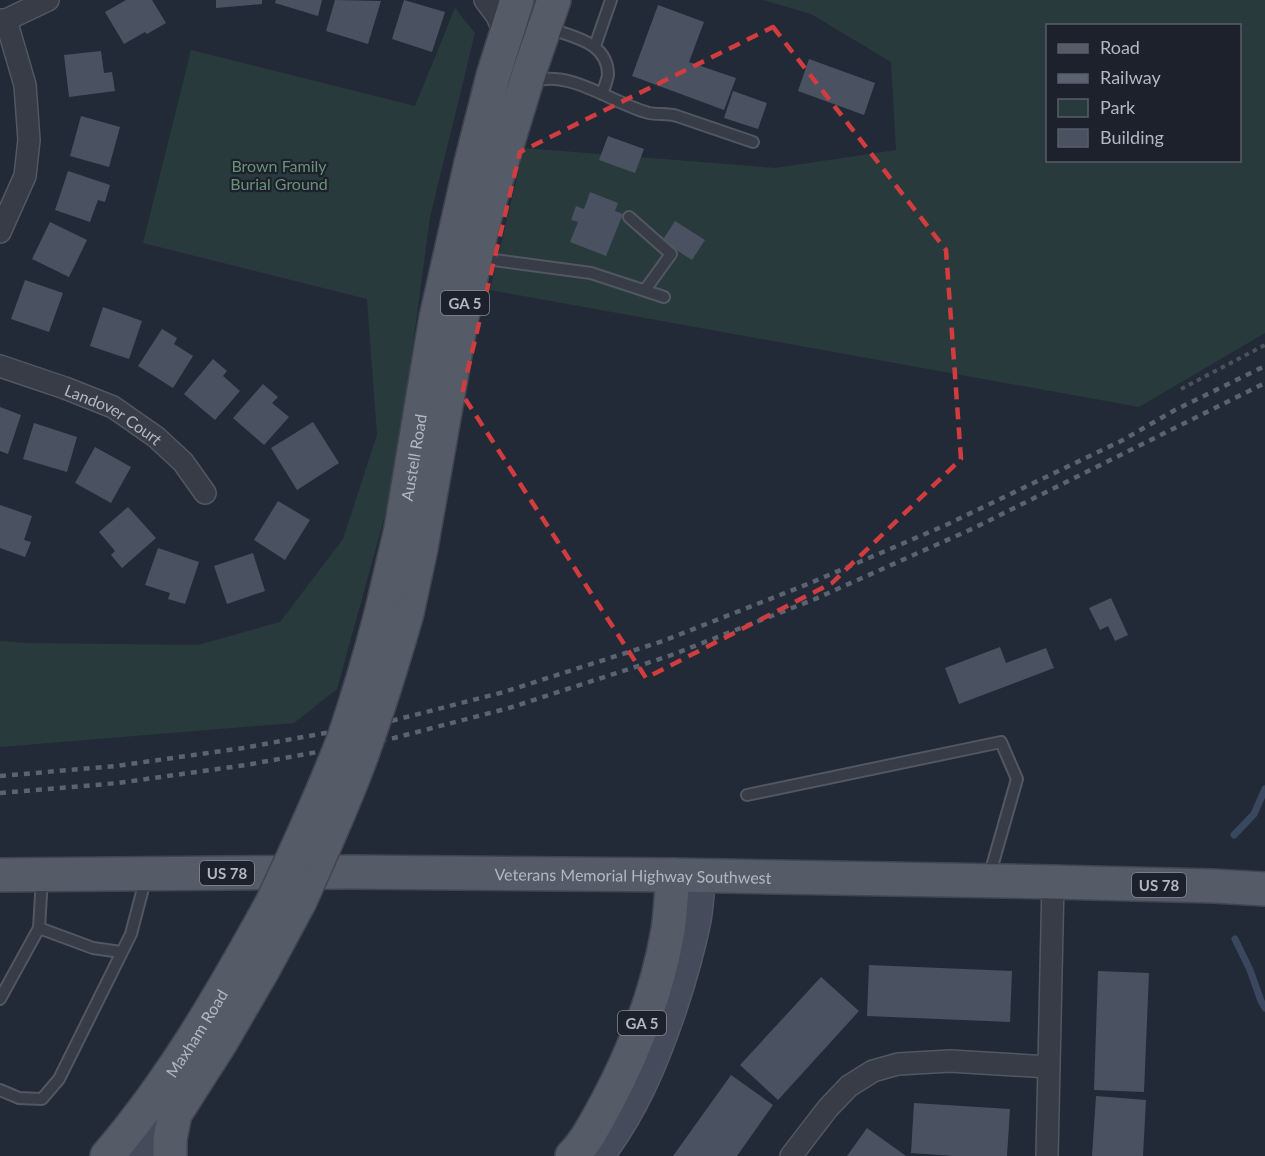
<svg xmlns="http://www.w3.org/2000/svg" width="1265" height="1156" viewBox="0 0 1265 1156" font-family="Lato,sans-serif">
<rect width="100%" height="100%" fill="#232a37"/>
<!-- green -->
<g fill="#293a3c" fill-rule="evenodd">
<path d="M 763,0 L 1265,0 L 1265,333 L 1139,407 L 490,290 L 524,148 L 775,168 L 896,150 L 891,62 L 811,14 ZM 1048,26 L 1240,26 L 1240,160 L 1048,160 Z"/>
<polygon points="455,8 475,33 430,217 395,479 337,689 294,723 0,747 0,641 28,643 198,645 280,622 343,539 377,435 367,299 143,243 191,50 415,106"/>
</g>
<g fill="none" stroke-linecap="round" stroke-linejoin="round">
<!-- stream -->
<g stroke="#3a475e" stroke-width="7">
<polyline points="1234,835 1254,814 1265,789"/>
<polyline points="1235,939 1250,970 1261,1001 1265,1008"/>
</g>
</g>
<!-- building -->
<g fill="#4a5160">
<polygon points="126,0 152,0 166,23 147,34 145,32 124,44 105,12"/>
<polygon points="216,0 262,0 262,4 216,8"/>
<polygon points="276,0 322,0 318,16 275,3"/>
<polygon points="335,0 381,1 368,44 326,31"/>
<polygon points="404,0 445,12 432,52 392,39"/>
<polygon points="658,5 704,22 689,62 736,78 724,110 632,76"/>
<polygon points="101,51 104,73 112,72 115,91 69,97 64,55"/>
<polygon points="809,59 875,83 864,115 798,91"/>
<polygon points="733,91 767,103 758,129 724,118"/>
<polygon points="81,116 120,127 109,167 70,156"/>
<polygon points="608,136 644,149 635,173 599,160"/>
<polygon points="68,171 110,185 105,202 98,200 90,222 55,210"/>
<polygon points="590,192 618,203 615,211 623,214 606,256 570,242 578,222 571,220 576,206 584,209"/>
<polygon points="675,221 705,240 692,260 662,241"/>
<polygon points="50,222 87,240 69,277 32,259"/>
<polygon points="25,280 63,293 49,332 11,319"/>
<polygon points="103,307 142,321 129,359 90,346"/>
<polygon points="162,329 177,338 174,344 193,356 173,388 138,366"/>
<polygon points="213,359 227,371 223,376 240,391 215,420 184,394"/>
<polygon points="263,384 278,397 272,403 289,417 264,445 233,418"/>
<polygon points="0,407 21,415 8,454 0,451"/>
<polygon points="313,422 339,463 297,490 271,448"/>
<polygon points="34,423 77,437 67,472 23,459"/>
<polygon points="95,447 131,467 111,503 75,483"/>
<polygon points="278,501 310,520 285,560 254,540"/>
<polygon points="0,505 32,516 24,540 31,542 25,557 0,548"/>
<polygon points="128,507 156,538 122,568 111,555 115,551 99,532"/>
<polygon points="158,548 199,562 185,604 168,599 170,593 145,585"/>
<polygon points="253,553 265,591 227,604 214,566"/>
<polygon points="1111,598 1128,635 1115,641 1108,626 1100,630 1089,608"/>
<polygon points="1000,647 1006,663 1046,648 1054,668 959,704 945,668"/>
<polygon points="869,965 1012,971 1010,1022 867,1016"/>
<polygon points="1098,971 1149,973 1144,1092 1094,1090"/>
<polygon points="821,977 859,1011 778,1100 740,1065"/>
<polygon points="731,1075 773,1105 737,1156 673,1156"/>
<polygon points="1096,1096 1146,1100 1143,1156 1092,1156"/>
<polygon points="914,1103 1010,1109 1007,1156 954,1156 911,1153"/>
<polygon points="867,1128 906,1156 847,1156"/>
</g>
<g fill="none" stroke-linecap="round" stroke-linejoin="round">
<!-- lane casing -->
<g stroke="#525762" stroke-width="14">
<g id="lane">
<path d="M 548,28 C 573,37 608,42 608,75 C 607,81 604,88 602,94"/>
<polyline points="595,46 611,0"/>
<path d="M 532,82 C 569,68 613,104 649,113 C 658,115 667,113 677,116 L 753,142"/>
<polyline points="629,217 671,254 645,290"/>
<polyline points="479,258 591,273 664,297"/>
<polyline points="747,795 1001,742 1017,779 989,877"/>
<polyline points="39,928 93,948 121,952"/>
<polyline points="0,999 39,928 42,878"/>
<polyline points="0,1090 19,1098 42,1099 59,1079 131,934 146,877"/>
</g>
</g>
<!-- street casing -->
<g stroke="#525762" stroke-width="24">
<g id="street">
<polyline points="485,0 497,16 506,38"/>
<polyline points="0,20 6,20 48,0"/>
<polyline points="0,232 25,176 29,140 25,85 6,20"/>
<path id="s1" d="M 0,366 L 65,388 L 113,407 L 156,437 L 183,462 L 205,493"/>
<polyline points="791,1156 828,1108 849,1086 873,1071 898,1064 950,1061 1049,1067"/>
<polyline points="1047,1156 1053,882"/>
</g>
</g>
<!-- secondary casing -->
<g stroke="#525762" stroke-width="33">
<g id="secondary">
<polyline points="144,1156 175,1114"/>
<path d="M 598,1156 C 632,1112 653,1062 671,1009 C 681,979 690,948 696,917 C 698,903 699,889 700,876"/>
</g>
</g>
<!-- primary casing -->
<g stroke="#404551" stroke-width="36">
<g id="primary">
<polyline points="407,613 421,548 461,321 484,220 530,70 554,0"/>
<path id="s2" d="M 381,614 L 401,529 L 436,318 L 471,163 L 493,76 L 517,0"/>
<path id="s3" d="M 0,875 L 351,872 L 673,875 L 1053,882 L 1213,886 L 1265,889"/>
<path id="s4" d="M 107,1156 C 173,1079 223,992 272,903"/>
<polyline points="170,1156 170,1139 175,1114 221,1042 264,968 300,901"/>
<path d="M 572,1156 C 587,1141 597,1120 607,1102 C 635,1049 658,989 668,930 C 671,912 671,893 673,875"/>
</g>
</g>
<!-- path -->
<polyline stroke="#475559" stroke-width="4" stroke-dasharray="4.5 4.5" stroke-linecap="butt" points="1181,389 1265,345"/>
<!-- lane -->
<use href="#lane" stroke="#373c47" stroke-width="10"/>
<!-- street -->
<use href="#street" stroke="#373c47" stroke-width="21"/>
<!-- secondary -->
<use href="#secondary" stroke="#454b5a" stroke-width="30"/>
<!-- primary -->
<use href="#primary" stroke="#555b67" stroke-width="33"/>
<!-- rail -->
<g stroke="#5b6270" stroke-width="4.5" stroke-dasharray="6 6" stroke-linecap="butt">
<polyline points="0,776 116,766 243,748 391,721 504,692 663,641 808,584 946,525 1121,441 1175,410 1265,366"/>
<polyline points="0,793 118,783 246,765 394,738 509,708 669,656 815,599 974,528 1265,383"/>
</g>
<!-- primary-bridge casing -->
<g stroke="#404551" stroke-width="36" stroke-linecap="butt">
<g id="primary-bridge">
<path d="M 300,901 C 321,854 343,806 361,757 C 378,710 393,662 407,613"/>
<path d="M 272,903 C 297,849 323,794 344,738 C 358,697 370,656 381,614"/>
</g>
</g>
<!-- primary-bridge -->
<use href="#primary-bridge" stroke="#555b67" stroke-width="33"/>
</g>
<!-- marked area -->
<path fill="none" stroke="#d13d3f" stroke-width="4.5" stroke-dasharray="12 8" stroke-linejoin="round" d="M 773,27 L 946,250 L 961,459 L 832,583 L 646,678 L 462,394 L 520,152 Z"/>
<g text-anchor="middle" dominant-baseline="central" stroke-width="4.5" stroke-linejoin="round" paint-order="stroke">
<!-- shield labels -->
<g fill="#1c212c" stroke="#858a96" stroke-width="1.5">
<rect x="441" y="291" width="48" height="24" rx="4.5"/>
<rect x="200" y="861" width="54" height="24" rx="4.5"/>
<rect x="1132" y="873" width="54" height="24" rx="4.5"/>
<rect x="618" y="1011" width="48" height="24" rx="4.5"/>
</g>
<g font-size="15" font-weight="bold" fill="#b2b7c4">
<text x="465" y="303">GA 5</text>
<text x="227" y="873">US 78</text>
<text x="1159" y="885">US 78</text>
<text x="642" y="1023">GA 5</text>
</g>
<!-- park labels -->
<g font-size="16" fill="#6b9277" stroke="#1c212c">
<text x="279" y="165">Brown Family<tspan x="279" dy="18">Burial Ground</tspan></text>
</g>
<!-- street labels -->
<g font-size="16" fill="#b2b7c4" stroke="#1c212c">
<text stroke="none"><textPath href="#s1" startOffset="124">Landover Court</textPath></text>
<text stroke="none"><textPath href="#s2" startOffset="160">Austell Road</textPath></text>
<text stroke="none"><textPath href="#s3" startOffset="633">Veterans Memorial Highway Southwest</textPath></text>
<text stroke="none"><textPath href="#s4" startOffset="152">Maxham Road</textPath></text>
</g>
</g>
<!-- legend -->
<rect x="1046" y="24" width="195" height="138" fill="#1c212c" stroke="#585d69" stroke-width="1.5"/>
<rect x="1058" y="44" width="30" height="9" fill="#555b67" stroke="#585d69" stroke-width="1.5"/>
<text x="1100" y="54" font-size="18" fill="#b2b7c4">Road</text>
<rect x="1058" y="74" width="30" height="9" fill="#5b6270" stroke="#585d69" stroke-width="1.5"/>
<text x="1100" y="84" font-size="18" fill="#b2b7c4">Railway</text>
<rect x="1058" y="99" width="30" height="18" fill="#293a3c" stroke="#585d69" stroke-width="1.5"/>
<text x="1100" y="114" font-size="18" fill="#b2b7c4">Park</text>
<rect x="1058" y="129" width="30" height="18" fill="#4a5160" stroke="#585d69" stroke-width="1.5"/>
<text x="1100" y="144" font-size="18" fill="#b2b7c4">Building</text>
</svg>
